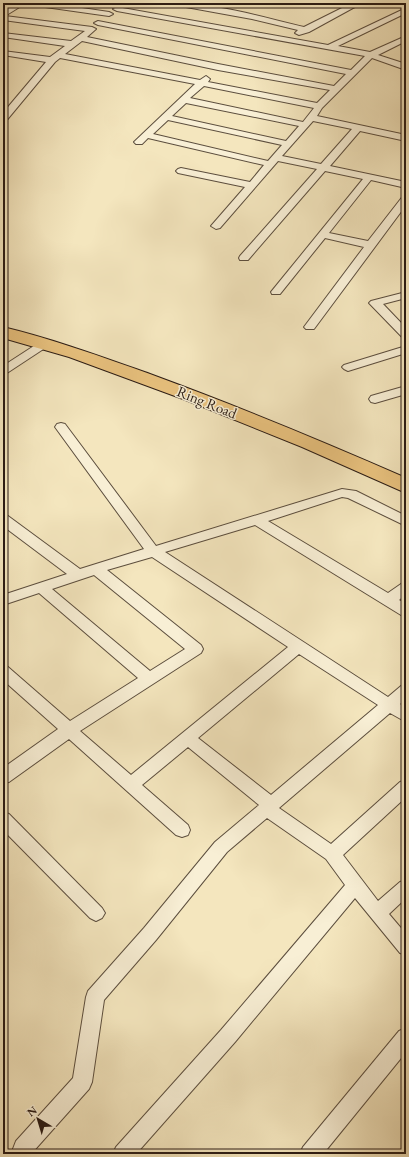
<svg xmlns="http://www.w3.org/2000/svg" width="409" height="1157" viewBox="0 0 409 1157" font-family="'EB Garamond',serif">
<rect width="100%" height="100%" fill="#f4e6be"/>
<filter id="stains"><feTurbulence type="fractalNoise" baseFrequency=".005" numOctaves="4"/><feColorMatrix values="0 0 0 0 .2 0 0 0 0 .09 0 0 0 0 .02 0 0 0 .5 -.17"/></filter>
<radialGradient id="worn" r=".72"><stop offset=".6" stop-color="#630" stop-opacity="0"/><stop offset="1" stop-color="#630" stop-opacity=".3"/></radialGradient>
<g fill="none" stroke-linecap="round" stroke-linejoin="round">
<!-- minor casing -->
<g stroke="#5c4e3e" stroke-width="2">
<g id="minor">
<path d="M 16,3 L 26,3 L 5,16 L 92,27 L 96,29 L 87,37 L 218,64 L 334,86 L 346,74 L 98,25 L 94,23 L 98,21 L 351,70 L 365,56 L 117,11 L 113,9 L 117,7 L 328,45 L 406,8 L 406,13 L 338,46 L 370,52 L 406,36 L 406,41 L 378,55 L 406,64 L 406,70 L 372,58 L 322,108 L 317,116 L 406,135 L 406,141 L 360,131 L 330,166 L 406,182 L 406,188 L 371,180 L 329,233 L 368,241 L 403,196 L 406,195 L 406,205 L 314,329 L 306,329 L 304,327 L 364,247 L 325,238 L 280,294 L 272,294 L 271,292 L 363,179 L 325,171 L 248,260 L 240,260 L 239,258 L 240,256 L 317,169 L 278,161 L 220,228 L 216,229 L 211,226 L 245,187 L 178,173 L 176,171 L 178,169 L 181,168 L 250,182 L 264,165 L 148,138 L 142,144 L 136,144 L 134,142 L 195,84 L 60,58 L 55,62 L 6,121 L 3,122 L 3,113 L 46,62 L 3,55 L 3,51 L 50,57 L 65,46 L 3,37 L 3,33 L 71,41 L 85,31 L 3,20 L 3,11 ZM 82,41 L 218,70 L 330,90 L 317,103 L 208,82 L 210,79 L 206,76 L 200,80 L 65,54 ZM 204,86 L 314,108 L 303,122 L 190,98 ZM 186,103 L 299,126 L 286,141 L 172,116 ZM 168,120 L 282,145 L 268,161 L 153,134 ZM 313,121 L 352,129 L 321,164 L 282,156 Z"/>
<polygon points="27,3 48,3 109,12 113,14 109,16 31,5"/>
<path d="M 171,3 C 216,3 261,17 304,27 L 352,3 L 362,3 L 309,32 L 299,35 L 295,33 L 298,30 L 252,19 L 175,5 Z"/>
<polygon points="406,292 406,298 383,304 406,328 406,338 402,337 369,303 371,301"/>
<polygon points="44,341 48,342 50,344 48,346 7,373 3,375 3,366 40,342"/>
<polygon points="406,346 406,353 348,371 344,369 342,367 344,365"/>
<polygon points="406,386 406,394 375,403 371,402 369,399 371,396"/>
<path d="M 61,423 L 65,424 L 156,546 L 342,489 L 356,491 L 406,516 L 406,526 L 348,498 L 342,497 L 268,521 L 388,593 L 401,584 L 406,582 L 406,594 L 399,600 L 406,604 L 406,616 L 401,615 L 255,525 L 165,552 L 388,697 L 401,686 L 406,684 L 406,699 L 400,704 L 406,708 L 406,722 L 390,713 L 279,808 L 331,844 L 400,782 L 406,780 L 406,797 L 343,855 L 378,901 L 400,882 L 406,880 L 406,898 L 389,914 L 406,934 L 406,955 L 400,953 L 355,898 L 235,1042 L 136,1154 L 113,1154 L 116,1147 L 221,1030 L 345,885 L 326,859 L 267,818 L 227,852 L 156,940 L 104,1000 L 92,1082 L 89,1089 L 31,1154 L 11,1154 L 16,1141 L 73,1078 L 86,997 L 88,991 L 144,928 L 215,842 L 259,805 L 188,747 L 142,785 L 188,825 L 190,830 L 188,835 L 182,837 L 176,835 L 69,739 L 9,782 L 3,783 L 3,768 L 58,729 L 3,680 L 3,665 L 8,667 L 70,721 L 138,678 L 39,593 L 3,605 L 3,595 L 67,574 L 3,526 L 3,515 L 8,516 L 80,569 L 144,549 L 55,427 L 57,424 ZM 152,557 L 288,647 L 131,775 L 80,731 L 201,653 L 203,649 L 201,645 L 107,570 ZM 94,575 L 185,649 L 150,671 L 52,589 ZM 299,654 L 378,705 L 271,795 L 198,738 Z"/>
<polygon points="3,812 9,814 102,908 105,913 102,918 96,921 90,918 3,830"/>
<polygon points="406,1028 406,1052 323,1154 300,1154 303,1147 399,1031"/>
</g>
</g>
<!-- trunk casing -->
<g stroke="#2a1b14" stroke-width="2">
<path id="trunk" d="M 3,327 C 53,339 102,357 150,374 C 237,406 322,441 406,478 L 406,493 L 302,447 L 183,399 L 69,357 L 3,338 Z"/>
</g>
<!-- minor -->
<use href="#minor" fill="#f8efd5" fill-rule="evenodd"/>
<!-- trunk -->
<use href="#trunk" fill="#eac37f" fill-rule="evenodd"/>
</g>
<g text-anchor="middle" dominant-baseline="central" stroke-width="3" stroke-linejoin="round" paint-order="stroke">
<!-- street labels -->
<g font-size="15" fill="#2a1b14" stroke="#f8efd5">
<text transform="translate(207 402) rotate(22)">Ring Road</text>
</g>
</g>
<!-- margin -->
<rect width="409" height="1157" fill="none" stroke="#f4e6be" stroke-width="16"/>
<rect x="4" y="4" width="401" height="1149" fill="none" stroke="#2a1b14" stroke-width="2"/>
<rect x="8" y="8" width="393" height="1141" fill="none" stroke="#2a1b14"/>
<!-- north arrow -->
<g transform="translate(38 1119) rotate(322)" stroke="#f8efd5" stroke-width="3" paint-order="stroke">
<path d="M0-3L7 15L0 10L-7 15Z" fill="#2a1b14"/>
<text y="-6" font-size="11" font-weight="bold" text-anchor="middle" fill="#2a1b14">N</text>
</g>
<rect width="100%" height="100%" filter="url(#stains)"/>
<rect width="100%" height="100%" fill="url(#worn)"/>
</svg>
